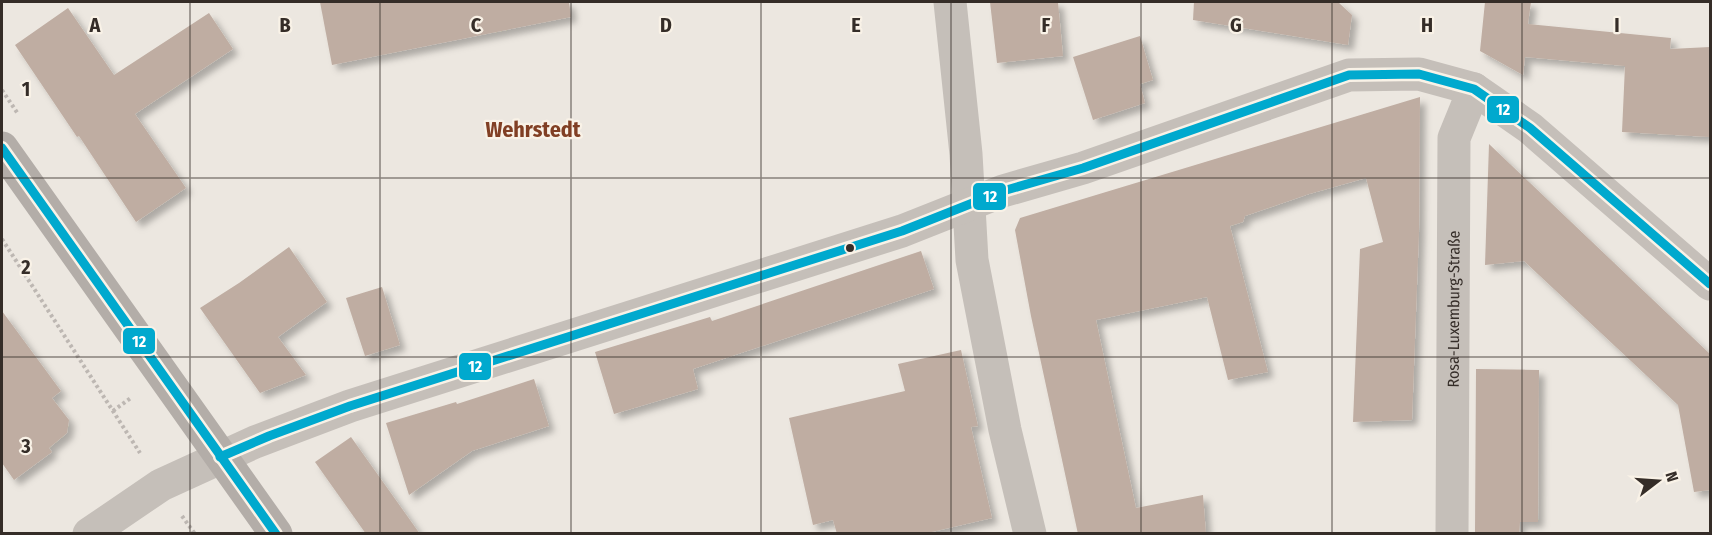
<svg xmlns="http://www.w3.org/2000/svg" width="1712" height="535" viewBox="0 0 1712 535" font-family="'Fira Sans Condensed',sans-serif">
<defs>
<filter id="shadow"><feDropShadow dx="5.5" dy="5.5" stdDeviation="3" flood-color="#0004"/></filter>
</defs>
<rect width="100%" height="100%" fill="#ece7e0"/>
<!-- building -->
<g fill="#bfada2" filter="url(#shadow)">
<polygon points="320,2 569,2 571,17 332,65"/>
<polygon points="990,2 1058,2 1063,56 997,63"/>
<polygon points="1194,2 1338,2 1352,15 1348,45 1193,20"/>
<polygon points="1485,2 1531,2 1528,24 1671,38 1670,49 1710,47 1710,137 1622,132 1625,66 1525,57 1523,75 1480,51"/>
<polygon points="68,8 114,75 209,13 233,49 135,114 186,188 136,222 79,136 77,137 15,45"/>
<polygon points="1140,36 1153,80 1140,84 1145,103 1093,120 1073,57"/>
<polygon points="1420,97 1419,232 1412,420 1353,422 1360,249 1383,242 1366,178 1309,194 1245,216 1243,222 1230,226 1268,372 1228,380 1207,297 1096,320 1136,508 1203,495 1206,534 1078,534 1031,316 1015,230 1020,218"/>
<polygon points="1489,144 1710,354 1710,490 1694,492 1678,405 1524,261 1485,265"/>
<polygon points="289,247 327,302 278,337 306,375 260,393 200,308 239,283"/>
<polygon points="921,251 934,289 693,369 698,389 614,414 595,352 710,317 712,321"/>
<polygon points="382,287 400,345 365,356 346,298"/>
<polygon points="2,311 61,391 52,398 69,420 67,433 49,448 52,452 14,480 2,463"/>
<polygon points="961,350 978,426 971,427 992,518 923,534 837,534 833,520 813,525 789,418 905,391 898,364"/>
<polygon points="1476,369 1539,370 1538,522 1520,522 1519,534 1475,534"/>
<polygon points="534,379 549,426 472,451 409,495 386,423 456,402 457,404"/>
<polygon points="351,437 420,534 366,534 315,462"/>
</g>
<g fill="none" stroke-linecap="round" stroke-linejoin="round">
<!-- path -->
<g stroke="#bdb7b2" stroke-width="4" stroke-dasharray="3 3" stroke-linecap="butt">
<polyline points="2,90 18,114"/>
<polyline points="2,239 140,453"/>
<polyline points="113,411 132,397"/>
<polyline points="182,516 195,534"/>
</g>
<!-- minor -->
<g stroke="#c5bfb9" stroke-width="33">
<polyline points="950,2 966,154 972,260 1005,430 1030,534"/>
<polyline points="89,534 161,485 255,442 350,406 902,231 1003,191 1083,168 1349,75 1419,74 1474,89 1530,128 1710,284"/>
<path id="s1" d="M 1452,534 L 1454,138 L 1474,89"/>
</g>
<!-- primary -->
<polyline stroke="#b3ada8" stroke-width="33" points="2,148 276,534"/>
<!-- bus-1 casing -->
<g stroke="#f9f2e7" stroke-width="14">
<g id="bus-1">
<polyline points="2,148 276,534"/>
<polyline points="220,457 269,436 350,406 902,231 1003,191 1083,168 1349,75 1419,74 1474,89 1530,128 1710,284"/>
</g>
</g>
<!-- bus-1 -->
<use href="#bus-1" stroke="#00a9ce" stroke-width="9"/>
</g>
<!-- grid -->
<path fill="none" stroke="#352d28" stroke-width="1.5" stroke-opacity="0.55" d="M 190,2 L 190,534M 380,2 L 380,534M 571,2 L 571,534M 761,2 L 761,534M 951,2 L 951,534M 1141,2 L 1141,534M 1332,2 L 1332,534M 1522,2 L 1522,534M 2,178 L 1710,178M 2,357 L 1710,357"/>
<!-- markers -->
<circle fill="#352d28" stroke="#f9f2e7" stroke-width="2" cx="850" cy="248" r="5"/>
<g text-anchor="middle" dominant-baseline="central" stroke-width="4.5" stroke-linejoin="round" paint-order="stroke">
<!-- street labels -->
<g font-size="16" fill="#352d28" stroke="#f9f2e7">
<text stroke="none"><textPath href="#s1" startOffset="225">Rosa-Luxemburg-Straße</textPath></text>
</g>
<!-- district labels -->
<g font-size="22" font-weight="bold" fill="#813f24" stroke="#f9f2e7">
<text x="533" y="129">Wehrstedt</text>
</g>
</g>
<g font-size="20" text-anchor="middle" font-weight="bold" fill="#352d28" stroke="#f9f2e7" stroke-width="4.5" stroke-linejoin="round" paint-order="stroke">
<text x="95" y="32">A</text>
<text x="285" y="32">B</text>
<text x="476" y="32">C</text>
<text x="666" y="32">D</text>
<text x="856" y="32">E</text>
<text x="1046" y="32">F</text>
<text x="1236" y="32">G</text>
<text x="1427" y="32">H</text>
<text x="1617" y="32">I</text>
<text x="26" y="96">1</text>
<text x="26" y="274">2</text>
<text x="26" y="453">3</text>
</g>
<g stroke="#f9f2e7" stroke-width="2">
<rect x="1486" y="95" width="34" height="29" rx="6" fill="#00a9ce"/>
<rect x="972" y="182" width="35" height="29" rx="6" fill="#00a9ce"/>
<rect x="122" y="327" width="34" height="28" rx="6" fill="#00a9ce"/>
<rect x="458" y="352" width="34" height="29" rx="6" fill="#00a9ce"/>
</g>
<g font-size="16" text-anchor="middle" font-weight="bold" fill="#fff">
<text x="1503" y="115">12</text>
<text x="990" y="202">12</text>
<text x="139" y="347">12</text>
<text x="475" y="372">12</text>
</g>
<!-- border -->
<rect width="1712" height="535" fill="none" stroke="#352d28" stroke-width="6"/>
<!-- north arrow -->
<g transform="translate(1658 481) rotate(73)" stroke="#f9f2e7" stroke-width="4.5" paint-order="stroke">
<path d="M0-4.5L10 22L0 15L-10 22Z" fill="#352d28"/>
<text y="-9" font-size="16" font-weight="bold" text-anchor="middle" fill="#352d28">N</text>
</g>
</svg>
